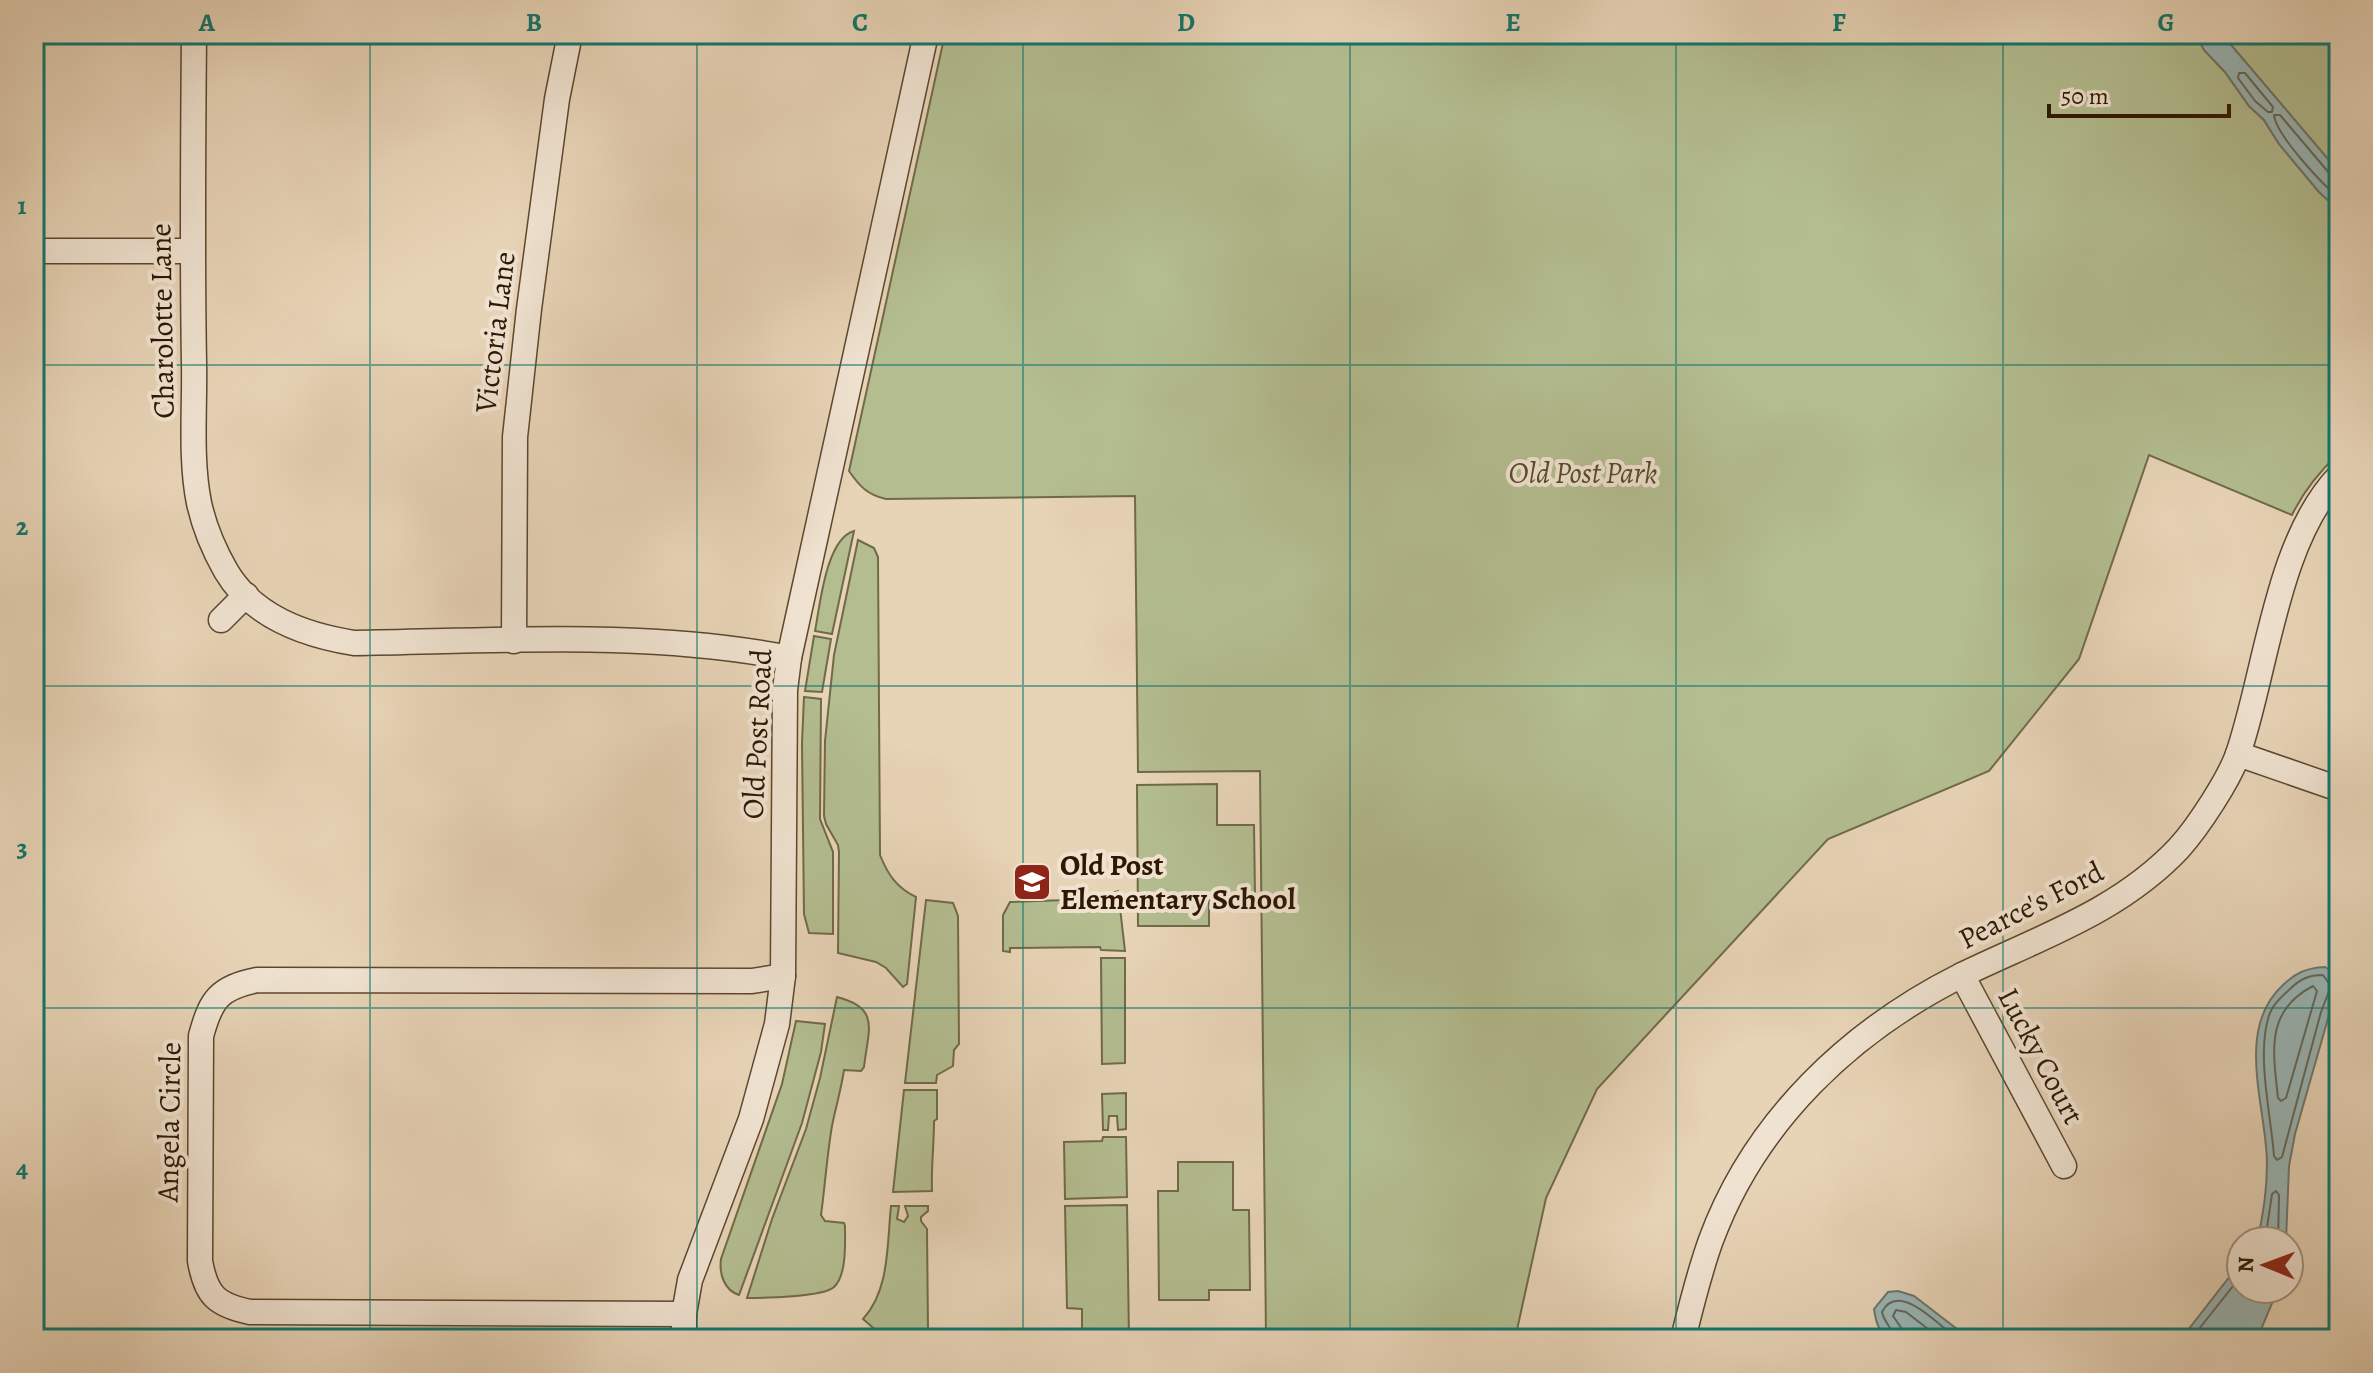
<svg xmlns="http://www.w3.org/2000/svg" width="2373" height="1373" viewBox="0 0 2373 1373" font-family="Alegreya,serif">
<rect width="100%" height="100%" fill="#e7d3b6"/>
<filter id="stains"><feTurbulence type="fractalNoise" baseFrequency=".0025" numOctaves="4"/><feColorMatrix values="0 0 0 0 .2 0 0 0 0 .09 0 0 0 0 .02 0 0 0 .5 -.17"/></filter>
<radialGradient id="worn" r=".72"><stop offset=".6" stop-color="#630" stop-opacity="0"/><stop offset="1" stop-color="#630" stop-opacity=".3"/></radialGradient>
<!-- green -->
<g fill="#b3bd90" stroke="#706a48" stroke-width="2">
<path d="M 945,34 L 2196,34 L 2204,50 L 2225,72 L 2249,106 L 2264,120 L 2279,144 L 2319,192 L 2339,210 L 2339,453 C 2319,472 2304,490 2292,515 L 2149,455 L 2079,659 L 1989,771 L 1828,839 L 1597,1089 L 1546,1198 L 1515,1339 L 1266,1339 L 1260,771 L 1138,772 L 1135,496 L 886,499 C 868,495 860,487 849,471 Z"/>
<polygon points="2226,34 2328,34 2339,47 2339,172 2231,45"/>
<path d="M 854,531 L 832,634 L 815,631 C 820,605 826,539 854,531 Z"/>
<path d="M 858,540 L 874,548 L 878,557 L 880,855 C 888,875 897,888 916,897 L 907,984 L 903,987 L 886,968 L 876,962 L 838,953 L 839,852 L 838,845 L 826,824 L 824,816 L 825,741 L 834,655 Z"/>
<polygon points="814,636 831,639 822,692 805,691"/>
<polygon points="804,697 821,699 820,819 833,852 833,934 809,933 804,914 802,743"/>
<polygon points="1217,784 1217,825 1254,825 1255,896 1209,897 1209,926 1138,926 1137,785"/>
<polygon points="1118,891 1125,951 1101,950 1100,947 1010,948 1010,952 1003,951 1003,915 1010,902 1096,899"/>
<polygon points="926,900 953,903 958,916 959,1044 954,1050 953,1066 937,1075 936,1083 905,1083"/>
<polygon points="1101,958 1125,958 1125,1063 1102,1064"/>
<path d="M 837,997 C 881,1008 868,1030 864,1067 L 861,1071 L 844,1070 C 841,1090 836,1106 832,1126 C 827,1155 825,1186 821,1215 L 825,1221 L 844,1223 L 845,1226 C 845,1242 847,1275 834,1287 C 824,1297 763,1298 747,1298 L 772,1219 L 806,1129 L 820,1078 Z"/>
<path d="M 796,1021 L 825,1024 L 821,1052 L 802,1123 L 739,1295 C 724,1290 719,1274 721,1259 L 782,1084 Z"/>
<path d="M 904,1090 L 937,1090 L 937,1119 L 934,1121 C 934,1145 931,1168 932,1191 L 893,1192 Z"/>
<polygon points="1126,1093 1126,1129 1118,1130 1117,1116 1109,1116 1108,1130 1103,1130 1102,1094"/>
<polygon points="1103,1137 1126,1137 1127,1197 1065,1199 1064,1142 1102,1141"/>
<polygon points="1178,1162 1233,1162 1233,1210 1249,1210 1250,1290 1209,1290 1209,1300 1159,1300 1158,1191 1178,1191"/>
<polygon points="1127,1205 1129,1339 1082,1339 1082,1309 1067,1308 1065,1206"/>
<path d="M 891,1206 L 899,1206 L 897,1219 L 904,1222 L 908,1216 L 905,1206 L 928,1206 L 928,1211 L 921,1217 L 921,1221 L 927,1229 L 928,1331 L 910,1332 L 909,1339 L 886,1339 L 863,1319 C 890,1290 887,1243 891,1206 Z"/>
</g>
<!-- water -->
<g fill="#99b6b6" stroke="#6e776d" stroke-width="2">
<polygon points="2196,34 2226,34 2231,45 2339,172 2339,210 2319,192 2279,144 2264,120 2249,106 2225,72 2204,50"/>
<path d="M 2325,967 C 2334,972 2337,976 2337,987 L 2295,1134 L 2289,1166 L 2286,1241 L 2257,1241 C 2263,1217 2267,1187 2267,1162 C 2266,1106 2235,1030 2282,986 C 2295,973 2306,968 2325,967 Z"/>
<polygon points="2241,1262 2241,1289 2278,1289 2257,1339 2181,1339"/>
<path d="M 1898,1291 L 1914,1296 L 1970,1339 L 1891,1339 C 1879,1332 1876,1324 1874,1309 L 1888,1292 Z"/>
</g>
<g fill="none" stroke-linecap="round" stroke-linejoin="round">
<!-- shore -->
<g stroke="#64675b" stroke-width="2">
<polygon points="2239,73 2245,73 2273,107 2272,112 2268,112 2255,101 2238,78"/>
<path d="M 2339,177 L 2330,174 L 2280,115 L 2274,115 C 2276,135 2322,184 2339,198"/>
<path d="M 2323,975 L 2331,986 L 2321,1012 L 2282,1157 L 2277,1160 L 2274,1156 C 2271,1116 2257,1057 2268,1019 C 2271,1006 2280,998 2290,989 C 2300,979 2309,975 2323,975 Z"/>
<path d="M 2313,986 L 2317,991 L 2286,1098 L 2281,1101 L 2278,1098 C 2273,1051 2265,1011 2313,986 Z"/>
<polyline points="2265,1241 2272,1194 2276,1191 2279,1195 2278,1241"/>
<path d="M 1894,1339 C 1894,1329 1884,1323 1882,1312 C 1898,1280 1939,1325 1957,1339"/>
<polyline points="1904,1339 1902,1329 1893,1316 1896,1310 1906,1312 1941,1339"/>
<polyline points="2191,1339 2241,1276"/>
</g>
<!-- street casing -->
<g stroke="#5c472e" stroke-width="27">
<g id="street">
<path d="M 194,34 C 193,144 192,253 194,363 C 195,408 190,458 199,503 C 204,526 214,550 226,571 C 253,617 304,635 354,643 C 497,641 648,630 789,658"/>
<polyline points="34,251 192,251"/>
<polyline points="221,620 246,595"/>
<polyline points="514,641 515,437 529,309 557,99 570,34"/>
<polyline points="2238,754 2339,789"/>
<polyline points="1962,975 2064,1166"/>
<path d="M 684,1314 L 250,1312 C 216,1305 206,1295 200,1261 L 201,1036 C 211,999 219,988 257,980 L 752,981 L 783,976"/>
<polyline points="684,1339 684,1314 690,1280 751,1119 777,1024 783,976 785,690 789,658 926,34"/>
<path d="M 1683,1339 C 1691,1306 1699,1273 1711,1240 C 1755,1121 1850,1031 1962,975 C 2038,938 2119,912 2179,848 C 2198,827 2231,777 2239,751 C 2267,667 2277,541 2339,476"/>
</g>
</g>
<!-- street -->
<use href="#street" stroke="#efe2d0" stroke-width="24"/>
</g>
<!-- grid -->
<path fill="none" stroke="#0f766e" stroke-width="2" stroke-opacity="0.55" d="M 370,34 L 370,1339M 697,34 L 697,1339M 1023,34 L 1023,1339M 1350,34 L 1350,1339M 1676,34 L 1676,1339M 2003,34 L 2003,1339M 34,365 L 2339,365M 34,686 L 2339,686M 34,1008 L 2339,1008"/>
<!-- icons -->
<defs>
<g id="school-square" transform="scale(2)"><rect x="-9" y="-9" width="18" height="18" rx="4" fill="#8f2418" stroke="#efe2d0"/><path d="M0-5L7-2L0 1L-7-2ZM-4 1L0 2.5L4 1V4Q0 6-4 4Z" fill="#fff"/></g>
</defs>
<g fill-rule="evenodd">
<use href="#school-square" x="1032" y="882"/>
</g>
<g text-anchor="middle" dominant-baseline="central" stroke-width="8" stroke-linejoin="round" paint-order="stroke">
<!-- street labels -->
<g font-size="30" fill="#2e1800" stroke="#efe2d0">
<text transform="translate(162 321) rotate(-91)">Charolotte Lane</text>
<text transform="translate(495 332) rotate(-83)">Victoria Lane</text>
<text transform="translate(757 734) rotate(-87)">Old Post Road</text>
<text transform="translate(2031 905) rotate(-27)">Pearce's Ford</text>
<text transform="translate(2041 1056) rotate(62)">Lucky Court</text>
<text transform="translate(169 1122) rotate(-89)">Angela Circle</text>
</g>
<!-- park labels -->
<g font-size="30" font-style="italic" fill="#564a2b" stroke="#efe2d0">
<text x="1583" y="473">Old Post Park</text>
</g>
<!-- poi labels -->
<g font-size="30" font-weight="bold" fill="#2e1800" stroke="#efe2d0" text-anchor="start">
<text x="1060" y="865">Old Post<tspan x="1060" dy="34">Elementary School</tspan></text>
</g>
</g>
<!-- margin -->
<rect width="2373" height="1373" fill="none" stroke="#e7d3b6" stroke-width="88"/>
<!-- north arrow -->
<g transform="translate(2265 1265) rotate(271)"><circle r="38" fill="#efe2d0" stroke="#a2917d" stroke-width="2"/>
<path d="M0-6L14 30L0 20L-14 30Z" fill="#8f2418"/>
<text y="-12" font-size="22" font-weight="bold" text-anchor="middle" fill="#2e1800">N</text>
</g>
<!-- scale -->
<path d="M2049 104v12h180v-12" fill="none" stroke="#2e1800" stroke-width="4"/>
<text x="2061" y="104" font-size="24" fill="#2e1800" stroke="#efe2d0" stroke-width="6" paint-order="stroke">50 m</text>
<rect x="44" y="44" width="2285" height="1285" fill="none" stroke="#0f766e" stroke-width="3"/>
<g font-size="26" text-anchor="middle" font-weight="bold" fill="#0f766e">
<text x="207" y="31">A</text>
<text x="534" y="31">B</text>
<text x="860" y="31">C</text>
<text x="1186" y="31">D</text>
<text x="1513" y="31">E</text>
<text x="1839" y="31">F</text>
<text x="2166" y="31">G</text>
<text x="22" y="214">1</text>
<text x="22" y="535">2</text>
<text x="22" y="856">3</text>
<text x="22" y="1177">4</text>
</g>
<rect width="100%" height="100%" filter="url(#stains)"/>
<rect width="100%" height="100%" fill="url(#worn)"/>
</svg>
